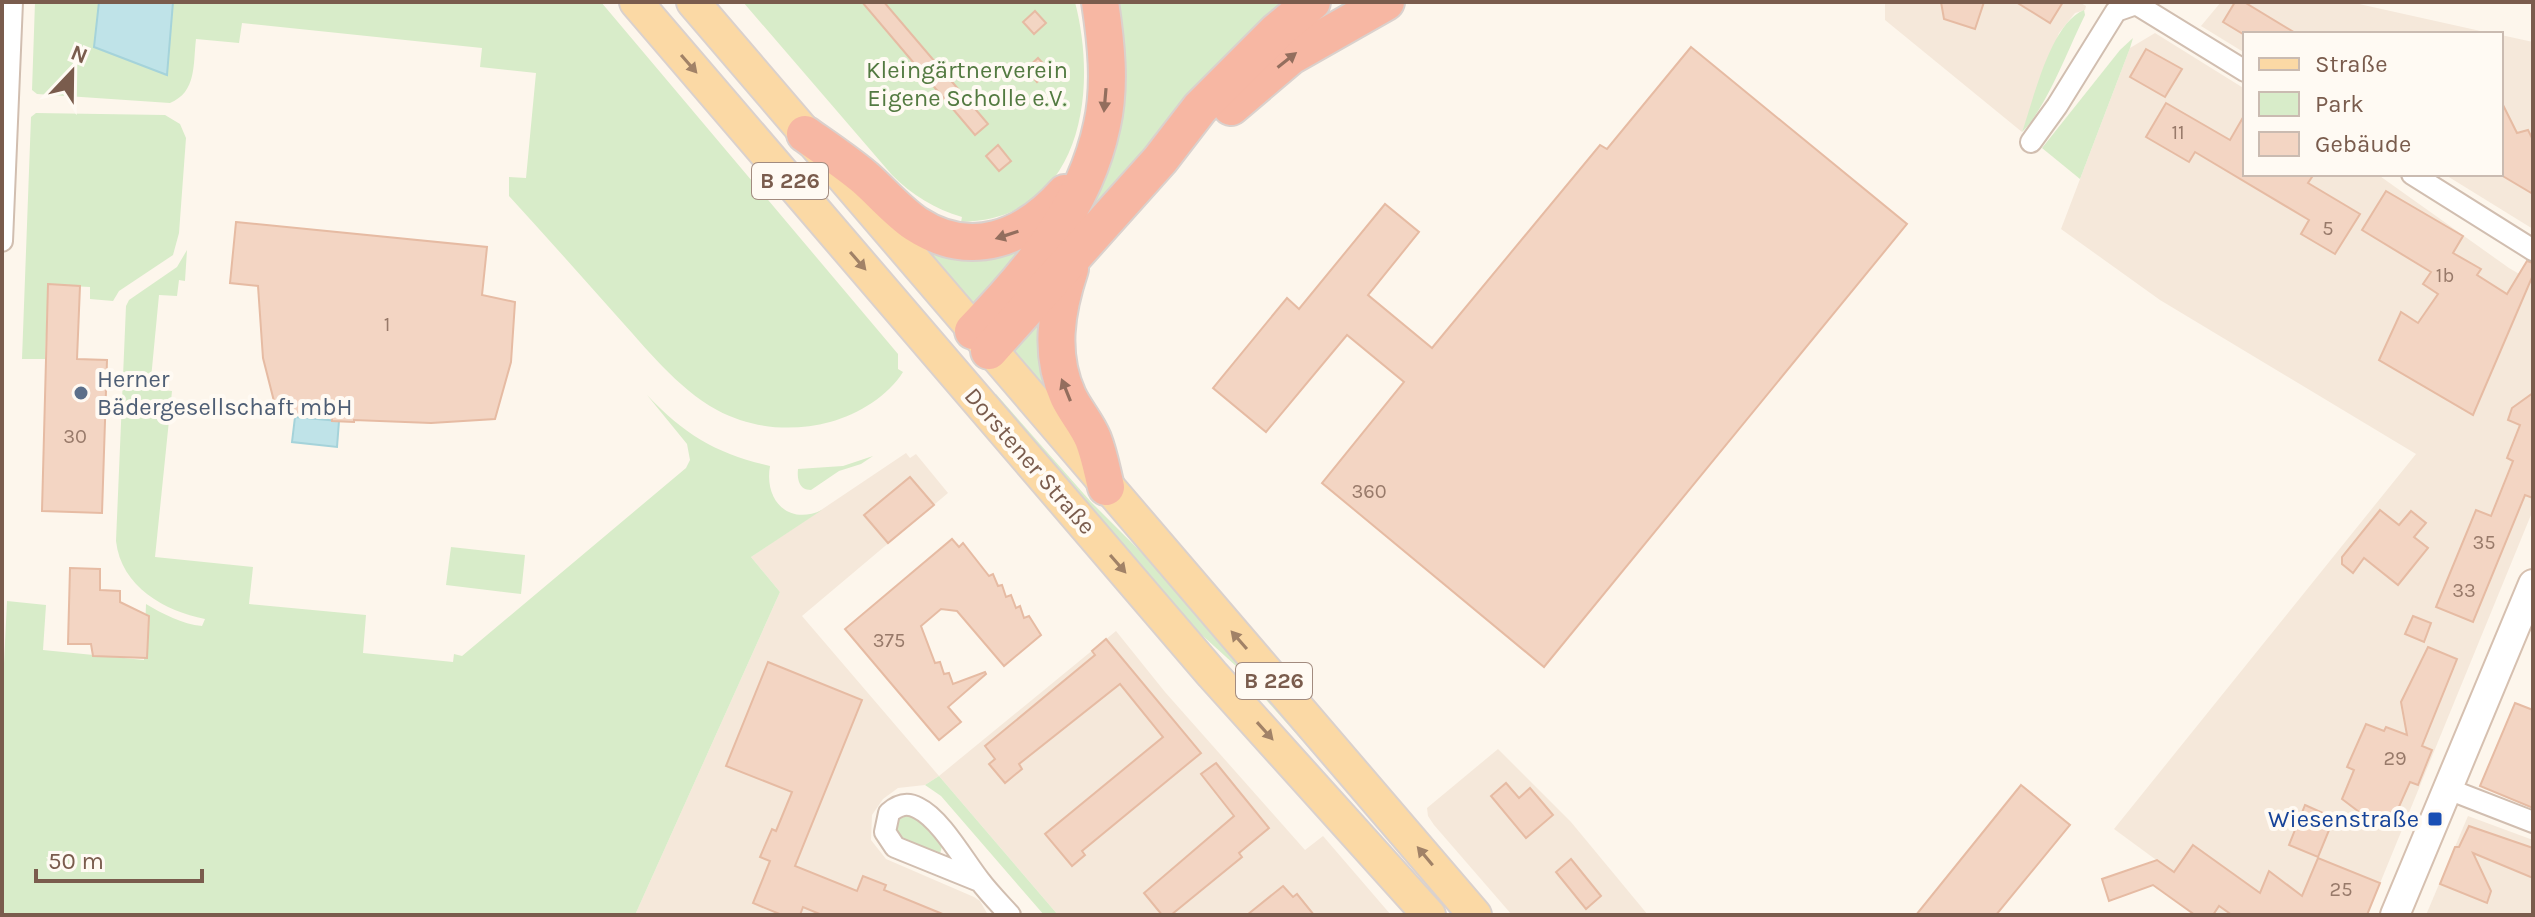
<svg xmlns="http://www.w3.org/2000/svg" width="2535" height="917" viewBox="0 0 2535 917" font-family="Karla,sans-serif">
<rect width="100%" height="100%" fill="#fdf6ec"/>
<!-- residential -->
<g fill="#f5e8da">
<polygon points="1885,2 2079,2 2086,6 2085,10 2075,13 2059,33 2022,132 1885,20"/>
<polygon points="2221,2 2350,2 2494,34 2245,34 2245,53 2201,26"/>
<polygon points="2155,33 2245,89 2245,174 2377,174 2509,268 2533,282 2533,510 2367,915 2213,915 2219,906 2114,829 2416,454 2160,300 2061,229 2130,48"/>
<polygon points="2501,35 2533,42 2533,229 2444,174 2501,174"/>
<polygon points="906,453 910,458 916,454 948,493 802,616 939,776 1116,631 1165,692 1305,850 1323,836 1391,915 1058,915 939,776 925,785 898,788 883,799 872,815 871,840 886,859 974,897 980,901 988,915 635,915 780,592 751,557"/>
<polygon points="1498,749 1571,822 1648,915 1512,915 1434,825 1428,816 1427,808"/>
<polygon points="2468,816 2533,840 2533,915 2426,915"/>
</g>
<!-- green -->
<g fill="#d8ecc9">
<path d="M 35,2 L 99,2 L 94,47 L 166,74 L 173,2 L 601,2 L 898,354 L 898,369 L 903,372 C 888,396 859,414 830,422 C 793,432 752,429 717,410 C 677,388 646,348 615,314 C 580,275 545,235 509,196 L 509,177 L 526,178 L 536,73 L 480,67 L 482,48 L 242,23 L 239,43 L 196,39 C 193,64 197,92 170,103 L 37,94 L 32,90 Z"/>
<path d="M 743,2 L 1075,2 C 1099,95 1080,220 961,222 L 962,217 C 935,209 912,195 892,175 Z"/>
<polygon points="1113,2 1300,2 1053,254"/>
<path d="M 2084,10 L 2085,15 C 2069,47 2046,109 2022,132 C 2034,99 2050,24 2084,10 Z"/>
<polygon points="2133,38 2130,48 2080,179 2042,148 2120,50"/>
<polygon points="36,113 165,115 180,124 186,138 179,233 173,255 119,291 113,301 90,299 90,287 48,285 45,359 22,359 31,117"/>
<polygon points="1045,229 974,308 911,236"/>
<path d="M 187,250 L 185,281 L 179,280 L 177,296 L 159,295 L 150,389 L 172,391 L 155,557 L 253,567 L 249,604 L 366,615 L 363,653 L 453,662 L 454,654 L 462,656 L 686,468 L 690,460 L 687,444 L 647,395 C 685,435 717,454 770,466 C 764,500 788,526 822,510 L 751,557 L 780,592 L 635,915 L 2,915 L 2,705 L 7,601 L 46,605 L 43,650 L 144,660 L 146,604 C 163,614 182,624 202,626 L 205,619 C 165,611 121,587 116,541 L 126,306 L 129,300 L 177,267 Z"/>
<polygon points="1047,305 1073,420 1010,351"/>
<polygon points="996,394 1091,502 1172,583 1335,771 1331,773 1236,666 1182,617 993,396"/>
<path d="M 873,456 L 861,464 L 839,471 L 811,490 C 799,490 797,479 798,469 L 843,466 Z"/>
<polygon points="451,547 525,555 521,594 446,585"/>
<polygon points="939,776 1058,915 1044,915 941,796 925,785"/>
<polygon points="909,814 917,818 942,846 940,854 896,836 895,822 899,816"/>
</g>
<!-- water -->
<g fill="#bfe3e8" stroke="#a5d3da" stroke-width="2">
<polygon points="99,2 173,2 167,75 94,47"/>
<polygon points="295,417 339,421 337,447 292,442"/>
</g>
<!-- building -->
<g fill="#f3d5c3" stroke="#e6bba3" stroke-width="2">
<polygon points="862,2 884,2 988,124 975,135"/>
<polygon points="1941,2 1984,2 1975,29 1944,19"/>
<polygon points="2016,2 2063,2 2050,23"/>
<polygon points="2235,2 2244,2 2297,34 2243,34 2223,22"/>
<polygon points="1035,11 1046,23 1034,34 1023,22"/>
<polygon points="1691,47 1907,224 1544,667 1322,483 1404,382 1347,335 1266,432 1213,388 1287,298 1299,309 1385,204 1419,232 1368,295 1432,348 1600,145 1607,149"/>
<polygon points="2146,49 2182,69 2165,97 2130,77"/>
<polygon points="1038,58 1050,71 1037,82 1026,69"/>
<polygon points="2501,101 2517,133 2528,130 2533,140 2533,194 2501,175"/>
<polygon points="2166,103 2230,140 2245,114 2245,174 2314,174 2308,183 2360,214 2335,254 2301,234 2309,220 2195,152 2189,162 2146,137"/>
<polygon points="998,145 1011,161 999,171 986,156"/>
<polygon points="2386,191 2463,236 2453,253 2481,269 2477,275 2507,294 2527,261 2533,263 2533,275 2473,415 2379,360 2401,312 2418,323 2438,294 2423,284 2431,272 2362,230"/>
<polygon points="236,222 487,247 482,295 515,302 511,362 495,419 431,423 354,420 354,422 332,421 332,418 276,409 263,358 258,286 230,283"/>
<polygon points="48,284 80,286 77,359 107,360 102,513 42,511"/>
<polygon points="2533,393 2533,498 2525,495 2473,622 2436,607 2476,510 2491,516 2513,461 2507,458 2520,425 2508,420 2512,408"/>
<polygon points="910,477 934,505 888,543 864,515"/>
<polygon points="2380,510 2399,525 2411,511 2426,523 2414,537 2428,548 2398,585 2364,558 2353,573 2342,564 2342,557"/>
<polygon points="952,539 959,547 963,543 989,576 993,574 998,586 1002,585 1006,597 1011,595 1016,608 1020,606 1024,618 1029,616 1041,635 1004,666 957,611 941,609 921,626 935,663 940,662 944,674 949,673 953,684 985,672 986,674 948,707 961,722 939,740 845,629"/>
<polygon points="70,568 100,569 100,590 120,591 120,602 149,616 147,658 93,656 91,644 68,644"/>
<polygon points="2413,616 2431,623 2424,642 2405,634"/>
<polygon points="1106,639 1201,753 1082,851 1085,855 1072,866 1045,834 1163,737 1120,684 1019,764 1022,769 1005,783 989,764 995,759 985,746 1095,655 1092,651"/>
<polygon points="2428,647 2457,659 2422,746 2432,750 2418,785 2410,782 2389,829 2375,824 2342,799 2354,770 2347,767 2366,724 2384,731 2386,727 2407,735 2401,702"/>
<polygon points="768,662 862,700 795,866 857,891 863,876 886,885 884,890 945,915 822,915 803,907 800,915 782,915 753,903 770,861 760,857 772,829 776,831 792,792 726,766"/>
<polygon points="2515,703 2533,710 2533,808 2480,786"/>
<polygon points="1216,763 1269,828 1239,853 1242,857 1171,915 1162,915 1144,893 1234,816 1201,774"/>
<polygon points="1506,783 1519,798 1530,788 1553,815 1526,838 1491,796"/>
<polygon points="2021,785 2070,825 1996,915 1916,915"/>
<polygon points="2305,805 2334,818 2318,857 2289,845"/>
<polygon points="2469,826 2533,848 2533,878 2473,853 2491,891 2487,903 2440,884 2455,847 2459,847"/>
<polygon points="2193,845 2260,893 2269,871 2302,896 2318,858 2380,883 2367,915 2232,915 2219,906 2213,915 2195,915 2153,885 2109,901 2102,879 2157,860 2174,872"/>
<polygon points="1571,859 1601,896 1586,909 1556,872"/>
<polygon points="1283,886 1293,897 1297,894 1314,915 1247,915"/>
</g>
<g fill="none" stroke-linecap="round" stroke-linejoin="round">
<!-- street casing -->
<g stroke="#d1beb0" stroke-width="24">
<g id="street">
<polyline points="2031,142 2057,106 2116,11 2136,4 2245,71"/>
<polyline points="2412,174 2533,250"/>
<polyline points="2,241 12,2"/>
<polyline points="2448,789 2533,822"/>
<path d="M 979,881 L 895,847 L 885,832 L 889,813 C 898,805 907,802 918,808 C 941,819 964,861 980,881 C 989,893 1000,904 1010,915"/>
</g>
</g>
<!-- secondary casing -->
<g stroke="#d6c0b0" stroke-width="32">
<polyline id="secondary" points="2395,915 2533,584"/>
</g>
<!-- primary casing -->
<g stroke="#dad1cd" stroke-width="36">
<g id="primary">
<polyline points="636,2 1212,674 1429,915"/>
<polyline points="693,2 1475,915"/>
</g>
</g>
<!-- highway casing -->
<g stroke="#dad1cd" stroke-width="40">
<g id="highway">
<polyline points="1231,107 1291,56 1386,2"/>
<path d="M 805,134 C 825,148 846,162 865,178 C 882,193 897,211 916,224 C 971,260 1025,238 1065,193"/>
<path d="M 1070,269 C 1056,311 1049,354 1068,396 C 1075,411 1087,424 1093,439 C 1099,454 1102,471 1106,487"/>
<path d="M 973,331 C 1030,272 1085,207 1102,125 C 1111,85 1106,42 1100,2"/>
<polyline points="989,351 1160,160 1200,108 1277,31 1312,2"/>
</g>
</g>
<!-- street -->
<use href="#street" stroke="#fff" stroke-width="20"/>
<!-- secondary -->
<use href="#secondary" stroke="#fff" stroke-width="28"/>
<!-- primary -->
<use href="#primary" stroke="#fbd9a5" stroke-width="32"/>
<!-- highway -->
<use href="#highway" stroke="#f7b7a3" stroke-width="36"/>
</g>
<!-- one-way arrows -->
<defs><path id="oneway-solid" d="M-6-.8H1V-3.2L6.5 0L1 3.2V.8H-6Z" transform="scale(2)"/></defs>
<g fill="#936e5e">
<use href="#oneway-solid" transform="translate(1287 60) rotate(-38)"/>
<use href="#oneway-solid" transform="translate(1105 100) rotate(95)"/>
<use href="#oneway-solid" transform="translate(1007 235) rotate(162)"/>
<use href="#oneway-solid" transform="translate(1066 390) rotate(-112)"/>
</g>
<g fill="#a18267">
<use href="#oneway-solid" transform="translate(689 64) rotate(49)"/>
<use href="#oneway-solid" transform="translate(858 261) rotate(49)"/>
<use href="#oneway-solid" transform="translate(1118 564) rotate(49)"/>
<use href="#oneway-solid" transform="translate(1239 640) rotate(-131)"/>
<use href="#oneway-solid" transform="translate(1265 731) rotate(48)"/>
<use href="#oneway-solid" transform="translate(1425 856) rotate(-130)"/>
</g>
<!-- markers -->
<circle fill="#5c6f8a" stroke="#fffaf3" stroke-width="3" cx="81" cy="393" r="8"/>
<rect fill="#1a4fb4" stroke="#fffaf3" stroke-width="3" x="2427" y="811" width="16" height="16" rx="4"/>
<g text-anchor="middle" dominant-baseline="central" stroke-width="8" stroke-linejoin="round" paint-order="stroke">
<!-- number labels -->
<g font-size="20" fill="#987a6a">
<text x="2178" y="132">11</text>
<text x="2328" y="228">5</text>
<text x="2445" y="275">1b</text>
<text x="387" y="324">1</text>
<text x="75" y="436">30</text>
<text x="1369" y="491">360</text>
<text x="2484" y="542">35</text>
<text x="2464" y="590">33</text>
<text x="889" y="640">375</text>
<text x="2395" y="758">29</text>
<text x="2341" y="889">25</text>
</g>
<!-- shield labels -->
<g fill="#fffaf3" stroke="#a28b7f" stroke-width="2">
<rect x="752" y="163" width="76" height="36" rx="6"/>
<rect x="1236" y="663" width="76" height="36" rx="6"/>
</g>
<g font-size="22" font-weight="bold" fill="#7a5c4d">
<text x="790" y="181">B 226</text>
<text x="1274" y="681">B 226</text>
</g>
<!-- park labels -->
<g font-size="24" fill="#537a41" stroke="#fffaf3">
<text x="967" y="70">Kleingärtnerverein<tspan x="967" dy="28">Eigene Scholle e.V.</tspan></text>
</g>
<!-- service labels -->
<g font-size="24" fill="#4e5e75" stroke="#fffaf3" text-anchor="start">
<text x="97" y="379">Herner<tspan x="97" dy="28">Bädergesellschaft mbH</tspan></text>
</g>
<!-- street labels -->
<g font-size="24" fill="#7a5c4d" stroke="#fffaf3">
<text transform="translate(1030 461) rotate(49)">Dorstener Straße</text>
</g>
<!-- transit labels -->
<g font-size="24" fill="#164399" stroke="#fffaf3" text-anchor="end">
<text x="2419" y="819">Wiesenstraße</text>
</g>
</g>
<!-- border -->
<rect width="2535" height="917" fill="none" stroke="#7a5c4d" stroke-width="8"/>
<!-- legend -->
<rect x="2243" y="32" width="260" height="144" fill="#fffaf3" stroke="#cabbb1" stroke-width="2"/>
<rect x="2259" y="58" width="40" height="12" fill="#fbd9a5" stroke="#cabbb1" stroke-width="2"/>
<text x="2315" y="72" font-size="24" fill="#7a5c4d">Straße</text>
<rect x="2259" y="92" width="40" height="24" fill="#d8ecc9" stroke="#cabbb1" stroke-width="2"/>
<text x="2315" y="112" font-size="24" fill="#7a5c4d">Park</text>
<rect x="2259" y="132" width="40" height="24" fill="#f3d5c3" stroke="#cabbb1" stroke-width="2"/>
<text x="2315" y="152" font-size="24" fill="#7a5c4d">Gebäude</text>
<!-- north arrow -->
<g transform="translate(72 72) rotate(22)" stroke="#fffaf3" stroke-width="6" paint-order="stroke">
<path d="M0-6L14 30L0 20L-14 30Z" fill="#7a5c4d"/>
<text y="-12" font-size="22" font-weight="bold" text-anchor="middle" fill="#7a5c4d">N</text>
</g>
<!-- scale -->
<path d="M36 869v12h166v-12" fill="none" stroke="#7a5c4d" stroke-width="4"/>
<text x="48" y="869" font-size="24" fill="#7a5c4d" stroke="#fffaf3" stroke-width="6" paint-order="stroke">50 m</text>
</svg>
